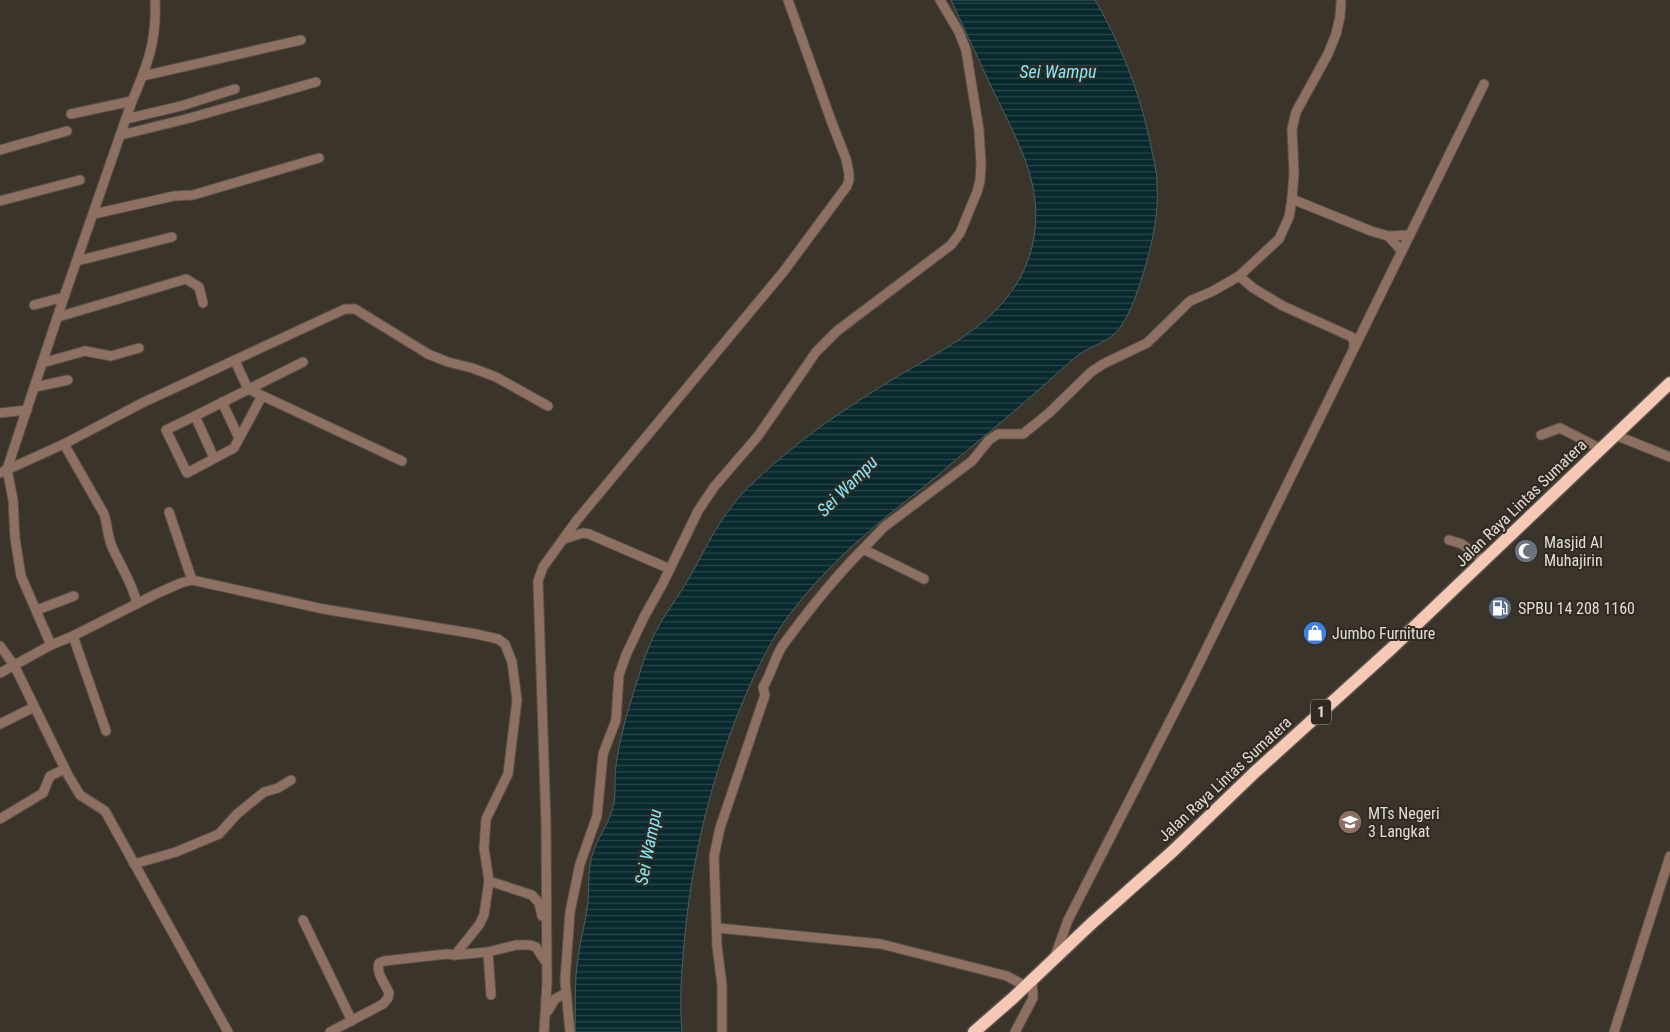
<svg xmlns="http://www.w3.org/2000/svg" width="1670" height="1032" viewBox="0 0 1670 1032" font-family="'Roboto Condensed',sans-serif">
<defs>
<pattern id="water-rules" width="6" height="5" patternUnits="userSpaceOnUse" patternTransform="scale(1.25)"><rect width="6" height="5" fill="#08292e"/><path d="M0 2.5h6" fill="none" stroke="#2c474c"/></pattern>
</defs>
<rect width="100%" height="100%" fill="#3b342a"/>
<!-- water -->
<path fill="url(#water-rules)" stroke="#495f60" d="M 951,0 L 1095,0 C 1120,43 1138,88 1149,137 C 1152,153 1157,169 1157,185 C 1159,212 1153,239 1146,264 C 1140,285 1133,308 1121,326 C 1110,343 1090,345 1076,357 C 1071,360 1067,365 1062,369 C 1030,398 997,426 964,453 C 951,463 939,475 926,485 C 876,524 827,564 789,615 C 773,637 761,661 750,685 C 714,766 694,846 685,934 C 682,966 679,999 682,1032 L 575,1032 C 576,1007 574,982 578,958 C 580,940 586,922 588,903 C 589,889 588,874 591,860 C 595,840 610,824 614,803 C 616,791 614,779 616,766 C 619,740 627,714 635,688 C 640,673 644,657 651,642 C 661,617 679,597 692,573 C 710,540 725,508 754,482 C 779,458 808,435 836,416 C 856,402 877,389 898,376 C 953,344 1015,315 1032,247 C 1047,186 1015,137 990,84 C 977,56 964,28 951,0 Z"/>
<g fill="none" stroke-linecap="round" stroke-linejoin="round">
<!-- minor casing -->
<g stroke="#595249" stroke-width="11">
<g id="minor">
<polyline points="143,76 301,40"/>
<polyline points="71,114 132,101"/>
<polyline points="126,119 181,106 235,89"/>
<polyline points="121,135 190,118 316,82"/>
<polyline points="0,150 67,131"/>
<polyline points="1292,199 1371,231 1388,236 1402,251"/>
<polyline points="0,201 80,180"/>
<polyline points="94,214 174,196 193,195 319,158"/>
<polyline points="1388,236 1410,235"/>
<polyline points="77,261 172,237"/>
<polyline points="1239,276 1253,288 1283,306 1352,337 1354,342 1354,348"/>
<polyline points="34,305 64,297"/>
<polyline points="58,317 186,279 199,287 203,303"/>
<polyline points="235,361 248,389 402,461"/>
<polyline points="42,363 85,351 111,356 139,348"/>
<polyline points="35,387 68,380"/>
<polyline points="222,402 239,438"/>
<polyline points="0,413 27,410"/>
<polyline points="195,416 303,362"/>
<polyline points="1541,435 1560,428 1601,449"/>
<polyline points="1615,435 1670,457"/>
<path d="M 64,444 L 104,514 C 108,526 107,537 113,549 C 121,567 133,584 137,604"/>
<polyline points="214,458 195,416 166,430 187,473 234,448 262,396"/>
<polyline points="0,473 64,444 142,403 345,309 355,309 428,354 448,362 472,368 496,377 548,406"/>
<polyline points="169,512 192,580"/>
<polyline points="564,539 583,533 589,534 670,569"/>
<polyline points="1449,540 1462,544 1484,561"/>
<polyline points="863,549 884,527 972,461 989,440 998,434 1023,434 1049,413 1091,372 1103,364 1147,343 1190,301 1213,291 1239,276 1279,239 1289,217 1292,199 1294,173 1292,129 1296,112 1328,54 1336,34 1340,17 1341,2"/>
<polyline points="37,610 74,596"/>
<polyline points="73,636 106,731"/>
<path d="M 51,645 L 21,576 L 15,538 L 13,500 L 7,469 L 64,297 L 132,101 C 148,64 157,40 155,0"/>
<polyline points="0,646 14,665 68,775 80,795 105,811 228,1032"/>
<path d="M 0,673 L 51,645 L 73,636 L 158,593 L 181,583 L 192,580 L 323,609 L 476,634 L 498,639 L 505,644 L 512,662 L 517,700 L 508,774 L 486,819 L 484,848 L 489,881 L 484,915 L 479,925 L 455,955 L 447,954 L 384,961 L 379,963 C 376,974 385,983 389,993 L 388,998 L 383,1004 L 330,1032"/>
<polyline points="0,724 34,707"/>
<polyline points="0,819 43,793 50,776 65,769"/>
<polyline points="134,864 176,852 219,834 237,814 264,792 278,788 291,780"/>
<polyline points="489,881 532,895 539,903 542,916"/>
<polyline points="303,920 352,1021"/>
<polyline points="717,928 881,944 1007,976 1025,986"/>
<polyline points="488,952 491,995"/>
<polyline points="455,955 488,952 516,945 530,945 536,947 545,961"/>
<polyline points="1055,956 1068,920 1192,678 1484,84"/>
<polyline points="548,1011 555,999 566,993"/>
<polyline points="544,1032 547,983 546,823 538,581 543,567 577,520 784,271 847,186 849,180 849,173 846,159 832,123 788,0"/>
<polyline points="570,1032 565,980 570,912 580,864 597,816 603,754 616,720 619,675 626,655 644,617 663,583 698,511 714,487 758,436 816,352 837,331 951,245 960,233 977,192 980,181 981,164 979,130 966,50 959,32 940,0"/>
<path d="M 722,1032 L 722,985 L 717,946 L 714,856 L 720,828 L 765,695 L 763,687 C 771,675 775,656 783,645 C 808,611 833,579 863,549 L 924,579"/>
<polyline points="1015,1032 1033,998 1032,979"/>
<polyline points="1614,1032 1670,856"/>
</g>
</g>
<!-- highway casing -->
<g stroke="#595249" stroke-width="15">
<polyline id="highway" points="974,1032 1013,998 1092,923 1173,851 1254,773 1393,647 1670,383"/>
</g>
<!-- minor -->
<use href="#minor" stroke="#8e7063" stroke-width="9"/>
<!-- highway -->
<use href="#highway" stroke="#f5c9b6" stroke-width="12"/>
</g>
<!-- icons -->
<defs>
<g id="mosque-disc" transform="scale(1.25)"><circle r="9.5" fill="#6b7280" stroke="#312a21"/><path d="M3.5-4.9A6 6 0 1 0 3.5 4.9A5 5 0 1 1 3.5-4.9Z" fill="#fff"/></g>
<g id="fuel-disc" transform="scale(1.25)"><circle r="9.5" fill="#5c6f8a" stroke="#312a21"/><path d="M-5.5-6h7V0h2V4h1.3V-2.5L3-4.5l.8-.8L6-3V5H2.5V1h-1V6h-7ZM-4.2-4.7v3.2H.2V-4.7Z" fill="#fff"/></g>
<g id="shop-disc" transform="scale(1.25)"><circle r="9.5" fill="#3f7fe0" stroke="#312a21"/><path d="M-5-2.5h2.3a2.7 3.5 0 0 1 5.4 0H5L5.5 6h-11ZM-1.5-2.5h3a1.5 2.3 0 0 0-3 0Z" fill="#fff"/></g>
<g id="school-disc" transform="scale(1.25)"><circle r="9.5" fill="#8d6e63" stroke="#312a21"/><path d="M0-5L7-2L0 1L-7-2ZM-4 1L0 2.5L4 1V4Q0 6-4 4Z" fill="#fff"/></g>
</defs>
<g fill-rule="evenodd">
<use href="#mosque-disc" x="1526" y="551"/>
<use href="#fuel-disc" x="1500" y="608"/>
<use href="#shop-disc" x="1315" y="633"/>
<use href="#school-disc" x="1350" y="822"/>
</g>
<g text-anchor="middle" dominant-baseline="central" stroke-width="4" stroke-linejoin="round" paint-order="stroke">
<!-- shield labels -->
<rect fill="#312a21" stroke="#aca7a0" stroke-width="1" x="1311" y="699.5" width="20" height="25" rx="4"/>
<g font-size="15" font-weight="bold" fill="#e0dcd6">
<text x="1321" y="712">1</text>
</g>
<!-- street labels -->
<g font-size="16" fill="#e0dcd6" stroke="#312a21">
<text transform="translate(1521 503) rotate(-44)">Jalan Raya Lintas Sumatera</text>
<text transform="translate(1225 779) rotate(-43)">Jalan Raya Lintas Sumatera</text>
</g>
<!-- poi labels -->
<g font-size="16" fill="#e0dcd6" stroke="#312a21" text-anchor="start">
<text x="1544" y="542">Masjid Al<tspan x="1544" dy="18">Muhajirin</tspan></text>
<text x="1518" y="608">SPBU 14 208 1160</text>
<text x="1332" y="633">Jumbo Furniture</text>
<text x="1368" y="813">MTs Negeri<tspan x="1368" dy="18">3 Langkat</tspan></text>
</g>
<!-- water labels -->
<g font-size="18" font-style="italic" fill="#80e8fb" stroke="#312a21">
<text x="1058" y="71">Sei Wampu</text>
<text transform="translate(847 486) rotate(-45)">Sei Wampu</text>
<text transform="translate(648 847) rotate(-79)">Sei Wampu</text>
</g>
</g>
</svg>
